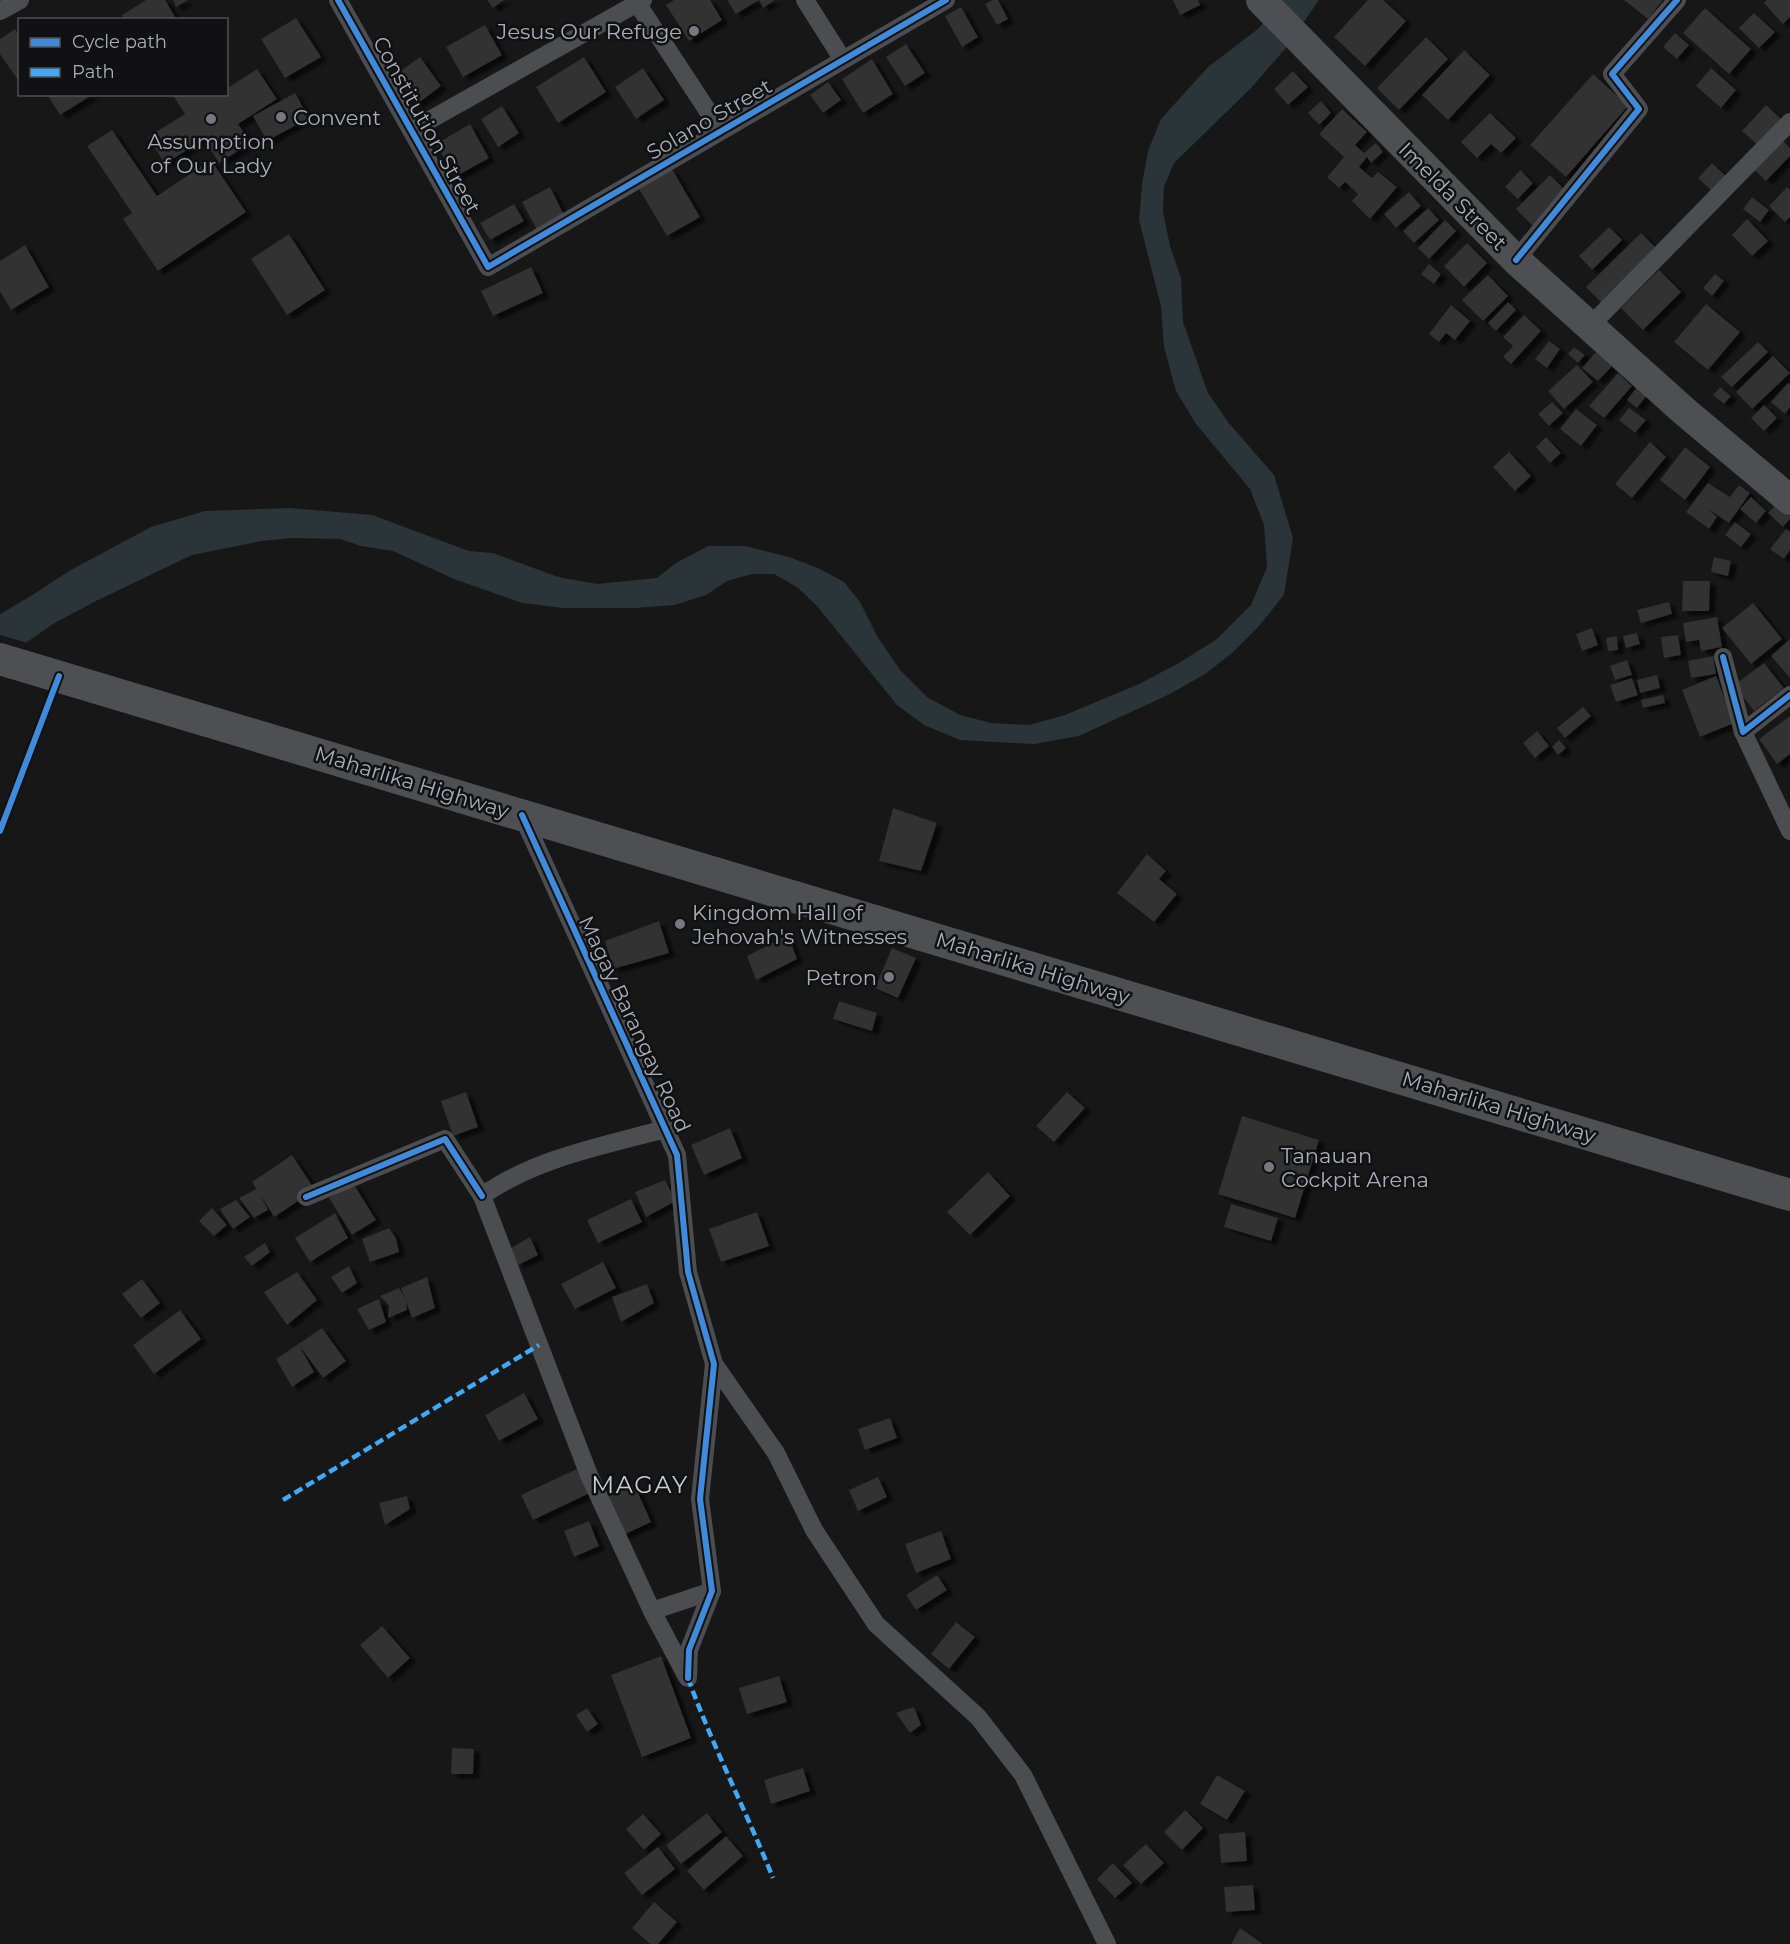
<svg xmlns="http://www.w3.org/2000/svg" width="1790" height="1944" viewBox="0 0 1790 1944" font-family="Montserrat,sans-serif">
<defs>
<filter id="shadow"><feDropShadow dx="6" dy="4" stdDeviation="1.5" flood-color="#0009"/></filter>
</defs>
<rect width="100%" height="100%" fill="#171717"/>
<!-- water -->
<polygon fill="#2a3439" points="1282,0 1319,0 1285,49 1250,89 1174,163 1164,187 1163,212 1170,246 1181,278 1183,322 1208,393 1228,422 1274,475 1293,538 1284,595 1259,626 1232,653 1205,674 1170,694 1079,736 1034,744 960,740 924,725 897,705 817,606 797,587 774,574 752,574 727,581 706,595 675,605 635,608 564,608 522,603 454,579 393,551 361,546 340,539 291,538 262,541 192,555 96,601 53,624 0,661 0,614 31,596 69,571 151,527 205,511 290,508 372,515 469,551 493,553 558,577 597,584 657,578 676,563 708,546 745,546 789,557 818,568 844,582 860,602 877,636 900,670 927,697 960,715 991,723 1029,725 1065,715 1139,684 1179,663 1217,639 1251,605 1267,567 1264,525 1250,489 1196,424 1176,391 1164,347 1161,306 1139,220 1142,184 1148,151 1161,119 1208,67 1258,29"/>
<!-- pier -->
<polygon fill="#171717" points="0,635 31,644 0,664"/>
<!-- building -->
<g fill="#303031" filter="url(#shadow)">
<polygon points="146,0 165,0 177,20 125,20 122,15"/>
<polygon points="173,0 188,0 176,7"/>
<polygon points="487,0 504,0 493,8"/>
<polygon points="674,0 710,0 722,20 689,41 666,5"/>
<polygon points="727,0 775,0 763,8 759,0 736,14"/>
<polygon points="993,0 998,0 1008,19 997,25 985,4"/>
<polygon points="1173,0 1198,0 1200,5 1180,15"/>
<polygon points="1368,0 1383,0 1406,21 1365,66 1334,37"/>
<polygon points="1624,0 1663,0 1648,19"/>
<polygon points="1767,0 1790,0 1790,17 1783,24 1764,3"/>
<polygon points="961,7 978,37 962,47 945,16"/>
<polygon points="1705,8 1751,49 1729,74 1683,33"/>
<polygon points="1754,13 1775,32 1759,48 1739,28"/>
<polygon points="296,18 321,57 285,78 261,39"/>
<polygon points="485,25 502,55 463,77 446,47"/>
<polygon points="15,29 20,36 20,83 0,54 0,39"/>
<polygon points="1675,33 1689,45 1677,59 1663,47"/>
<polygon points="1426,37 1448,59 1399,110 1377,88"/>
<polygon points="906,44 925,73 905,86 886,57"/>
<polygon points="1464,50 1490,75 1448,120 1422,95"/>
<polygon points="420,57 441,86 417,104 395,75"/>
<polygon points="584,57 606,92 558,123 536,87"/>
<polygon points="872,59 893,94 863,113 842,79"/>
<polygon points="643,68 664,100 636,119 615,87"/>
<polygon points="1711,68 1736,90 1721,108 1696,86"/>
<polygon points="257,69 277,99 238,124 251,143 219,163 204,139 165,164 148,137 185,114 172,94 226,94 226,89"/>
<polygon points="1293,71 1308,87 1288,105 1274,89"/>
<polygon points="1593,74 1628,106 1566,177 1530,145"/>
<polygon points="828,82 841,100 823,113 810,95"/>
<polygon points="295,93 309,118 267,141 253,116"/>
<polygon points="47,94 94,94 60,115"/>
<polygon points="1321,101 1331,113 1319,125 1308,113"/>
<polygon points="1766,105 1781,119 1758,145 1742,131"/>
<polygon points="502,106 519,133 498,147 481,119"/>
<polygon points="1342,109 1367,132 1355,145 1364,153 1376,143 1383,152 1371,163 1367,157 1359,167 1372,178 1378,172 1397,187 1370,219 1352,201 1358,194 1345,182 1339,188 1327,177 1344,157 1319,134"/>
<polygon points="1490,113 1516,138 1501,153 1491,144 1477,158 1461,142"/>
<polygon points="470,124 489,158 455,177 436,144"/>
<polygon points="112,130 157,196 211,160 246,212 158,271 123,219 132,213 87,146"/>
<polygon points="1783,141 1790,148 1790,156 1766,181 1755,170"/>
<polygon points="1712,163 1729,179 1715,194 1698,178"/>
<polygon points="672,169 700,217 667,236 639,189"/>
<polygon points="1520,170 1533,183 1518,199 1505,187"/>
<polygon points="1550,175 1568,193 1534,227 1516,209"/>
<polygon points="550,187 564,215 537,230 522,202"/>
<polygon points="1787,187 1790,190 1790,217 1785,222 1769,206"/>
<polygon points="1409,192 1421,206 1396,228 1384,214"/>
<polygon points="1752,197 1769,210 1760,222 1743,209"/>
<polygon points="514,204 524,221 490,240 480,223"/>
<polygon points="1428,208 1439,220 1414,243 1403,231"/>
<polygon points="1747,219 1768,241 1752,256 1732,235"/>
<polygon points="1445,220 1456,231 1429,259 1418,248"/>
<polygon points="1609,227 1622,240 1592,270 1579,256"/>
<polygon points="1641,233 1661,253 1606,307 1586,287"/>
<polygon points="289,234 325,290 287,315 251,259"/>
<polygon points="1467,243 1487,263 1464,287 1444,266"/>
<polygon points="25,245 49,287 11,310 0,291 0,261"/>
<polygon points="1429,264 1441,274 1434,284 1421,274"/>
<polygon points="531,267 543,293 493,316 481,291"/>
<polygon points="1659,270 1681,292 1643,330 1621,308"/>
<polygon points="1715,274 1724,281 1712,296 1703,288"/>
<polygon points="1488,275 1508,296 1483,321 1462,300"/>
<polygon points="1508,302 1516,310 1496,331 1488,323"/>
<polygon points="1706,304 1740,332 1708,370 1674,342"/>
<polygon points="1451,305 1470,321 1455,340 1446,333 1439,342 1429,334"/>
<polygon points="1524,315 1541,331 1511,364 1503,357 1513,346 1503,337"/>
<polygon points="1549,341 1560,349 1547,368 1535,359"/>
<polygon points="1758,342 1768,352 1732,387 1721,377"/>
<polygon points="1574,347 1585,355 1578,363 1568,354"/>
<polygon points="1596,352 1612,366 1598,381 1582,368"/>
<polygon points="1773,356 1790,373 1752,409 1736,392"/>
<polygon points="1577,365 1593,382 1564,409 1548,391"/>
<polygon points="1618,373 1632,386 1604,418 1589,406"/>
<polygon points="1788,383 1790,385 1790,407 1785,414 1771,402"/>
<polygon points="1637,387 1647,395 1637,408 1627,400"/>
<polygon points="1720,387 1731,396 1724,404 1713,395"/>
<polygon points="1552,402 1563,413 1549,426 1538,414"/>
<polygon points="1764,405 1777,418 1764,431 1751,418"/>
<polygon points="1629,408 1646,420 1635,433 1619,420"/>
<polygon points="1576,409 1597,425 1581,446 1560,429"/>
<polygon points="1546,437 1561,453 1550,463 1536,447"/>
<polygon points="1650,442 1666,457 1632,498 1615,484"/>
<polygon points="1685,447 1710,467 1685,500 1660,480"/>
<polygon points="1509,452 1531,476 1515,491 1493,467"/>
<polygon points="1708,483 1730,497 1739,485 1750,493 1729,523 1708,509 1717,517 1709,529 1686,512"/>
<polygon points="1751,497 1766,511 1756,523 1740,509"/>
<polygon points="1777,504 1790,516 1790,519 1783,527 1768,513"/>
<polygon points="1735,522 1751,534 1741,547 1725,535"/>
<polygon points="1786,529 1790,532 1790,550 1784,559 1770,549"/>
<polygon points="1714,557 1731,561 1728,576 1711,572"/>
<polygon points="1683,581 1710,581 1709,611 1682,611"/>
<polygon points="1669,602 1672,614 1641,623 1637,610"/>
<polygon points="1753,603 1782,639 1751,664 1722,628"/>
<polygon points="1717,617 1722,647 1701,651 1699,640 1686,642 1683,623"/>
<polygon points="1592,628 1598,645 1582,651 1576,634"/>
<polygon points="1637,633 1640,644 1626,648 1623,636"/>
<polygon points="1678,635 1681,655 1664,658 1661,637"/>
<polygon points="1617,636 1618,650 1608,651 1606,638"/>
<polygon points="1790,639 1790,678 1771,656"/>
<polygon points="1713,656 1716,674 1691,678 1688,661"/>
<polygon points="1627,660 1632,675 1615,680 1610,666"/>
<polygon points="1764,663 1784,688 1754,711 1734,685"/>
<polygon points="1657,675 1660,688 1640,693 1637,680"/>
<polygon points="1716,676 1734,723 1700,737 1682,690"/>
<polygon points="1632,678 1638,695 1616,702 1610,685"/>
<polygon points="1663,695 1665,703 1643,708 1641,700"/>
<polygon points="1583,707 1591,716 1565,738 1557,728"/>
<polygon points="1790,716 1790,754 1777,764 1759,739"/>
<polygon points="1537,731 1549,746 1535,758 1523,743"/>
<polygon points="1559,740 1566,748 1558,755 1552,747"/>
<polygon points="893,808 937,823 921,871 879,861"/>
<polygon points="1147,854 1166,871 1159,879 1177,894 1154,922 1117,893"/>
<polygon points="659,921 669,953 613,969 605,941"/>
<polygon points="788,935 797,959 756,980 747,956"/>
<polygon points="892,948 916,958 898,998 875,988"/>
<polygon points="839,1001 877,1013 872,1031 833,1019"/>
<polygon points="466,1092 478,1127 453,1136 441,1101"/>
<polygon points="1067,1092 1085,1108 1054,1142 1036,1126"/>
<polygon points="1242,1116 1319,1140 1295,1218 1218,1194"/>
<polygon points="730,1128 742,1158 704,1175 691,1145"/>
<polygon points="292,1155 315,1190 274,1217 260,1194 268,1210 254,1218 239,1198 256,1189 252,1182"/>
<polygon points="988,1172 1010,1196 970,1235 947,1212"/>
<polygon points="665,1180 676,1201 646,1217 635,1192"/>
<polygon points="353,1183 376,1220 352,1235 329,1198"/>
<polygon points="631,1199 642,1222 598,1243 587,1220"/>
<polygon points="236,1200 250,1217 233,1229 220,1209"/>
<polygon points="1231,1204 1278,1218 1271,1241 1224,1227"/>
<polygon points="212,1208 227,1225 214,1236 199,1221"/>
<polygon points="757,1212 769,1246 721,1262 709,1229"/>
<polygon points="335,1213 348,1238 310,1262 295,1238"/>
<polygon points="389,1228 396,1238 399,1252 370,1262 362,1239"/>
<polygon points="530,1237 538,1255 518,1265 511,1248"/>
<polygon points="265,1243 270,1252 252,1266 244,1257"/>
<polygon points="603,1262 616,1288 575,1309 561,1284"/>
<polygon points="349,1266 357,1283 342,1293 331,1277"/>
<polygon points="297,1272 317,1300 287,1325 264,1292"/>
<polygon points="427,1277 435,1308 412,1318 401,1288"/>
<polygon points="142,1279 160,1303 141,1318 122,1294"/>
<polygon points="647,1284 654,1303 621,1322 612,1297"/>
<polygon points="399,1288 406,1300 407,1310 388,1318 389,1306 380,1296"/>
<polygon points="379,1299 386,1322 369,1330 357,1309"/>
<polygon points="180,1310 201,1339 154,1374 133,1345"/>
<polygon points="322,1328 346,1361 323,1378 299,1345 314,1372 292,1387 276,1359"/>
<polygon points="524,1393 538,1419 499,1441 485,1415"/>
<polygon points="890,1418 897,1438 865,1450 858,1429"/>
<polygon points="581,1467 592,1492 533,1520 521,1495"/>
<polygon points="878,1477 887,1497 858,1511 849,1490"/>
<polygon points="634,1484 651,1522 623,1535 606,1498"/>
<polygon points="407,1496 410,1509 385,1525 379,1503"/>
<polygon points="589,1521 599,1546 574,1557 564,1531"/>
<polygon points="941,1531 951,1559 916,1573 905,1544"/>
<polygon points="937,1575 947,1590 916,1610 906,1595"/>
<polygon points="956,1622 975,1637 949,1669 931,1654"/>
<polygon points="382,1626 410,1658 388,1678 360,1645"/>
<polygon points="661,1656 691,1738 642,1757 611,1675"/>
<polygon points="779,1676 787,1702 747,1714 739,1688"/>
<polygon points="914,1707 921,1725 910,1733 896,1713"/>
<polygon points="587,1708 598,1724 587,1732 576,1715"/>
<polygon points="452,1748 474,1749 473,1774 451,1774"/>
<polygon points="803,1768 810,1791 771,1804 764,1780"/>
<polygon points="1217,1775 1245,1791 1227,1820 1200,1804"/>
<polygon points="1185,1810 1203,1828 1182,1850 1164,1832"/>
<polygon points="707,1813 722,1832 681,1864 666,1845"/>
<polygon points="643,1814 661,1834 644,1850 626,1829"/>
<polygon points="1245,1832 1247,1861 1221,1863 1219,1834"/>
<polygon points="726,1836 743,1856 704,1890 687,1871"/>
<polygon points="1146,1844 1164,1863 1141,1884 1123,1865"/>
<polygon points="658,1847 675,1869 642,1895 624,1873"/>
<polygon points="1113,1863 1132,1883 1115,1898 1097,1879"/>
<polygon points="1253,1885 1255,1910 1226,1912 1224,1887"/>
<polygon points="654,1902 677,1922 658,1944 650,1944 632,1928"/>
<polygon points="1240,1928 1263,1944 1231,1944"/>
</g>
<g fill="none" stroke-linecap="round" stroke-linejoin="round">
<!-- minor -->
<g stroke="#4b4d50" stroke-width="18">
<polyline points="338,0 488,267 946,0"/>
<polyline points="635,0 721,131"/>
<polyline points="805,0 843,60"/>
<polyline points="0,11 20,0"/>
<polyline points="412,130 643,0"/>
<polyline points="1516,260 1639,109 1612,74 1677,0"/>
<polyline points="1590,326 1790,122"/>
<polyline points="1723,657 1743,732 1790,695"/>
<polyline points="1743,732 1790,831"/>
<polyline points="522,815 677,1155 688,1272 714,1364 700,1499 712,1591 689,1650 688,1678"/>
<path d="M 665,1129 C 603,1146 535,1158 482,1196 L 589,1475 L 652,1611 L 687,1677"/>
<polyline points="306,1197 445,1139 482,1196"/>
<polyline points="714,1364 776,1453 814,1530 876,1624 978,1717 1023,1775 1107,1944"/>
<polyline points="652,1611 712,1591"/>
</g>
<!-- primary -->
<polyline stroke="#4d4f52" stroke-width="30" points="1261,0 1516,260 1684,411 1790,500"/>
<!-- trunk -->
<polyline stroke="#4e4f52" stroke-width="32" points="0,659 1790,1195"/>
<!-- quiet -->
<g stroke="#3fa9f5" stroke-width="4.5" stroke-dasharray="9 4.5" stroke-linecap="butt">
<polyline points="283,1500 539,1345"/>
<path d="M 688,1678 C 713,1747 746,1811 773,1878"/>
</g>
<!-- cycleway casing -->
<g stroke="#111113" stroke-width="10">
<g id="cycleway">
<polyline points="338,0 488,267 946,0"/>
<polyline points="1516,260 1639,109 1612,74 1677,0"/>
<polyline points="1723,657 1743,732 1790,695"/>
<polyline points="522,815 677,1155 688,1272 714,1364 700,1499 712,1591 689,1650 688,1678"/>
<polyline points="0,831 59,676"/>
<polyline points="306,1197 445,1139 482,1196"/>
</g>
</g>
<!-- cycleway -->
<use href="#cycleway" stroke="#408adc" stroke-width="6"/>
</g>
<!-- markers -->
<g fill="#757a80" stroke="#111113" stroke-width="2">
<circle cx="694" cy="31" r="6"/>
<circle cx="281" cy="117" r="6"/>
<circle cx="211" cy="119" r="6"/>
<circle cx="680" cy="924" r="6"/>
<circle cx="889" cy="977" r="6"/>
<circle cx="1269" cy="1167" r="6"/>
</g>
<g text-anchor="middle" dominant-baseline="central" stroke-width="5" stroke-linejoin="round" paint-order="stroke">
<!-- poi labels -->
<g font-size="21" fill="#a8afb8" stroke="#111113" text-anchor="start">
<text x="682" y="31" text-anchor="end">Jesus Our Refuge</text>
<text x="293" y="117">Convent</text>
<text x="211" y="141" text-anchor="middle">Assumption<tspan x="211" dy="24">of Our Lady</tspan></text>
<text x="692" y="912">Kingdom Hall of<tspan x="692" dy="24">Jehovah's Witnesses</tspan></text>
<text x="877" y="977" text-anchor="end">Petron</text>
<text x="1281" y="1155">Tanauan<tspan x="1281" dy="24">Cockpit Arena</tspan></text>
</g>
<!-- street labels -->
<g font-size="21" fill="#a8afb8" stroke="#111113">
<text transform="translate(709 119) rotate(-30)">Solano Street</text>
<text transform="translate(427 125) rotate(61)">Constitution Street</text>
<text transform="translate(1453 196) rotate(45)">Imelda Street</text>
<text transform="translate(412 782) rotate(17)">Maharlika Highway</text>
<text transform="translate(1033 968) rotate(17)">Maharlika Highway</text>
<text transform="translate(635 1024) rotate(65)">Magay Barangay Road</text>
<text transform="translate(1499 1107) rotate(17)">Maharlika Highway</text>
</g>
<!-- quarter labels -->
<g font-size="24" letter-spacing="1.5" fill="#c9cdd4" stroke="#111113">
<text x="640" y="1484">MAGAY</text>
</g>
</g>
<!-- legend -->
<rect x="18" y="18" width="210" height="78" fill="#111113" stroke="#4d5055" stroke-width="1.5"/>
<rect x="30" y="38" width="30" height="9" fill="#408adc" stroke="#4d5055" stroke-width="1.5"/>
<text x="72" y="48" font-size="18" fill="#a8afb8">Cycle path</text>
<rect x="30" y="68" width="30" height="9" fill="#3fa9f5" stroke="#4d5055" stroke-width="1.5"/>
<text x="72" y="78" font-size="18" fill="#a8afb8">Path</text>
</svg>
